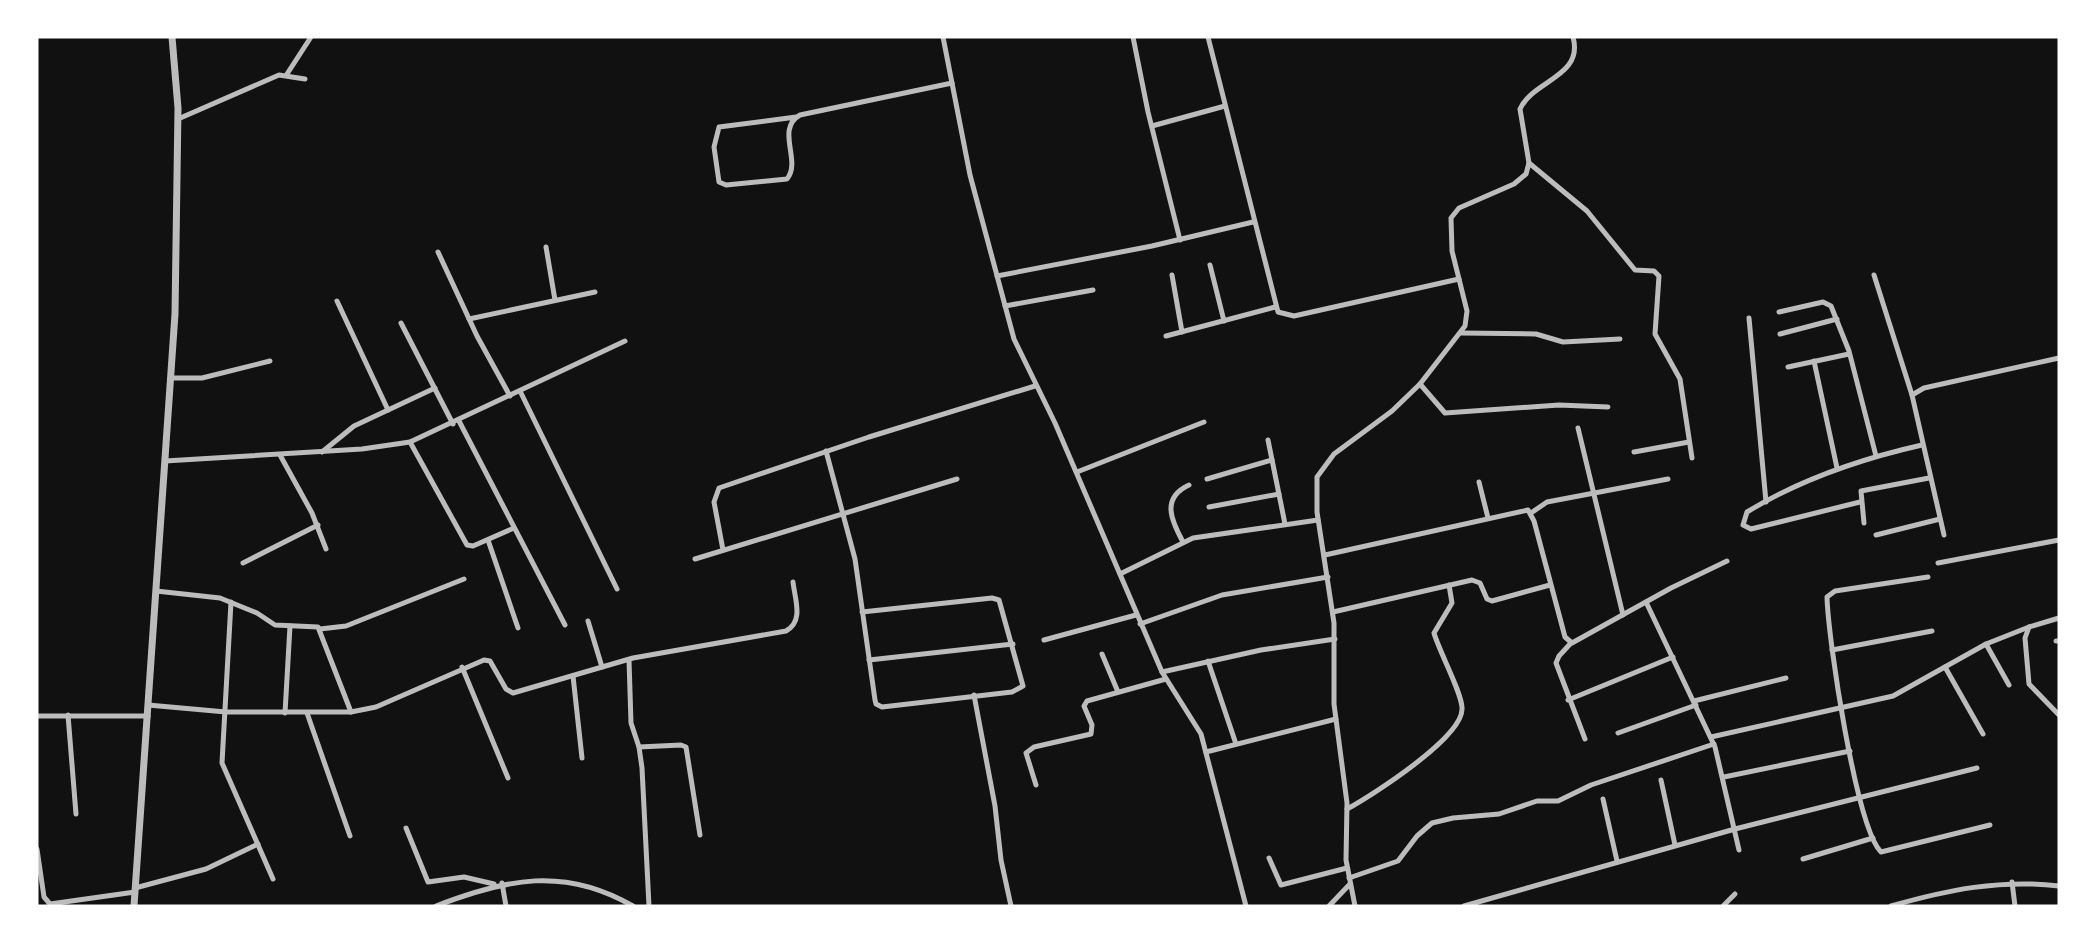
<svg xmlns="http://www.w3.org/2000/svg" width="2096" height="943" viewBox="0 0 2096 943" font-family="Mulish,sans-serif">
<rect width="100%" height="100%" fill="#111"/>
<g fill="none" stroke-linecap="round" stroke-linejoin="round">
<!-- minor -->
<g stroke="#bcbcbc" stroke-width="5">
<polyline points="943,37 970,175 1014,339 1055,423 1162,672 1201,734 1246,906"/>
<polyline points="1133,37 1148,112 1180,240"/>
<polyline points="1208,37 1278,312 1294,316 1459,279"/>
<polyline points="287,74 311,37"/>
<path d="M 796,117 L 719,127 L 714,147 L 719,182 L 726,185 L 787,179 C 802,161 775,129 800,115 L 952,83"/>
<polyline points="178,119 279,75 305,79"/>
<polyline points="1152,126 1225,106"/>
<polyline points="1529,163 1587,211 1635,270 1654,271 1659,276 1655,334 1680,379 1692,458"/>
<polyline points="546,247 555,300"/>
<polyline points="438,252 477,336 510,396"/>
<polyline points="1210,265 1224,321"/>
<polyline points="1172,275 1182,332"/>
<polyline points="1874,275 1912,395"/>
<polyline points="997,276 1152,246 1253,222"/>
<polyline points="337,301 388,410"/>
<polyline points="1005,306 1093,290"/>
<polyline points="1779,312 1823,302 1831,306 1849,351 1876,456"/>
<polyline points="1749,318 1766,502"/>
<polyline points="469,319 595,292"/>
<polyline points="401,323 453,424"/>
<polyline points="1461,333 1536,334 1563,342 1620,339"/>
<polyline points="1780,334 1837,319"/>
<polyline points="1166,336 1275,307"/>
<polyline points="1814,361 1837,468"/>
<polyline points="1788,367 1849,354"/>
<polyline points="171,378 202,378 270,361"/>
<polyline points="1420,384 1445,413 1559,405 1608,407"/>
<polyline points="520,391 617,589"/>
<polyline points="459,421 565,625"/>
<polyline points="1578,428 1623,615"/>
<polyline points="1268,440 1285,524"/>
<polyline points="410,442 467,545 473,546 514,528"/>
<polyline points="826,451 855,559 875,700 876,704 882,707 1012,692 1023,686 999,600 992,598 862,612"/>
<polyline points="322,452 354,426 435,388"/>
<polyline points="1634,452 1689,442"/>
<polyline points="280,455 312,513 326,549"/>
<polyline points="165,461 362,449 410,442 625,341"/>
<polyline points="1077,472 1204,422"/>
<polyline points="1207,479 1272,460"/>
<polyline points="1479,482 1488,518"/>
<path d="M 1860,502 L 1751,529 L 1743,525 L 1747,512 C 1801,479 1860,459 1922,445"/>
<polyline points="1209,507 1279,494"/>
<polyline points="1531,513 1547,502 1668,479"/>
<polyline points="1864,523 1861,491 1929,478"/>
<polyline points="1876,535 1940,519"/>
<polyline points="1944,535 1912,395 1924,388 2059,358"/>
<polyline points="488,540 518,628"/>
<path d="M 1183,542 C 1171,520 1161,498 1189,485"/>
<polyline points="723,550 714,502 719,488 869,437 1035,386"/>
<polyline points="1325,555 1528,510 1534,521 1565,637 1572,643 1671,588 1727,561"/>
<polyline points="695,559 957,479"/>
<polyline points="243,563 318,525"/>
<polyline points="1938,563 2059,540"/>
<polyline points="1120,574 1193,538 1318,520"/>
<path d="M 1928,577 L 1835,591 L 1827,597 C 1828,638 1856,827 1881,852 L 1990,825"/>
<polyline points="156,591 220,598 257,613 275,625 318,627 351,712"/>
<polyline points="231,602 222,763 273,879"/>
<polyline points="1646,602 1715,747 1739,850"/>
<polyline points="1333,612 1472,580 1480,583 1487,599 1492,601 1550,585"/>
<polyline points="2059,618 2029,627 2025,638 2029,684 2059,715"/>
<polyline points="588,621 602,667"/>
<polyline points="1140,624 1222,595 1328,577"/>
<polyline points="320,629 346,626 464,579"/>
<polyline points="1044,640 1136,615"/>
<polyline points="2056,641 2059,641"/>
<polyline points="1571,643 1559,656 1556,663 1585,739"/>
<polyline points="1986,644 2009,685"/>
<polyline points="1832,650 1932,631"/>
<polyline points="1102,654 1118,692"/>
<polyline points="629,660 631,723 639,747 642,768 649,906"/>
<polyline points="869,660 1013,644"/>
<polyline points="1208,661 1236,744"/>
<polyline points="462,667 508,778"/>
<polyline points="1945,667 1983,734"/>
<polyline points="1162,672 1261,650 1335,639"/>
<polyline points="573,676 582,758"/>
<polyline points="974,695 995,806 1001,860 1011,906"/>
<polyline points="1568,700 1673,657"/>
<polyline points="1694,701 1786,678"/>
<path d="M 148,705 L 226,712 L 351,712 L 376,707 L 484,660 L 490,661 L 506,689 L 513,693 L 633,658 L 786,631 C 804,621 795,600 793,582"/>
<polyline points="285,713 290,626"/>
<polyline points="307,713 350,836"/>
<polyline points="68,715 76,814"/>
<polyline points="37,716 148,716"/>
<polyline points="1618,733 1696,705"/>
<polyline points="1711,737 1893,696 1986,644 2029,627"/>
<polyline points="639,747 681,745 686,747 700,835"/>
<polyline points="1206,752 1336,719"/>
<polyline points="1724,777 1850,751"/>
<polyline points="1661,780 1675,845"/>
<polyline points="1036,785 1026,753 1034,747 1091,734 1092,725 1084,706 1087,701 1166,679"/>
<polyline points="1603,799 1617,861"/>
<path d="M 1347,809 C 1371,796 1464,737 1462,708 C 1462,693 1439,651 1434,633 L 1452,603 L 1449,585"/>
<polyline points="406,828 428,882 464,877 494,884"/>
<polyline points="37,849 44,897 50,904 135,892"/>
<polyline points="1269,858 1281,885 1347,868"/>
<polyline points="1803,859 1873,838"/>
<polyline points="1349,878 1398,861 1417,836 1432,823 1453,818 1499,814 1537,801 1558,801 1591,785 1714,744"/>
<polyline points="2012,882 2015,906"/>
<polyline points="502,883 506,906"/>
<polyline points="135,888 206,869 258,844"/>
<path d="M 436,906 C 506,879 564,866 633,906"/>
<polyline points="1329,906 1350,884"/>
<path d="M 1355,906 L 1346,860 L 1347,803 L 1334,704 L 1334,623 L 1317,512 L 1317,477 L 1334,454 L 1392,411 L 1420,384 L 1465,326 L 1467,311 L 1452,251 L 1451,218 L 1459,208 L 1514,184 L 1526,174 L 1529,163 L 1520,109 C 1533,80 1584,77 1573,37"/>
<polyline points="1464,906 1735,829 1977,768"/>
<polyline points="1723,906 1735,894"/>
<path d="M 1891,906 C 1947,890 2000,879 2059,886"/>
</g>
<!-- tertiary -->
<polyline stroke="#bcbcbc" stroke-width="7" points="134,906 175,314 178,108 172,37"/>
</g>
<!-- border -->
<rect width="2096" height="943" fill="none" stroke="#ffffff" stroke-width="77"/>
</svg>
